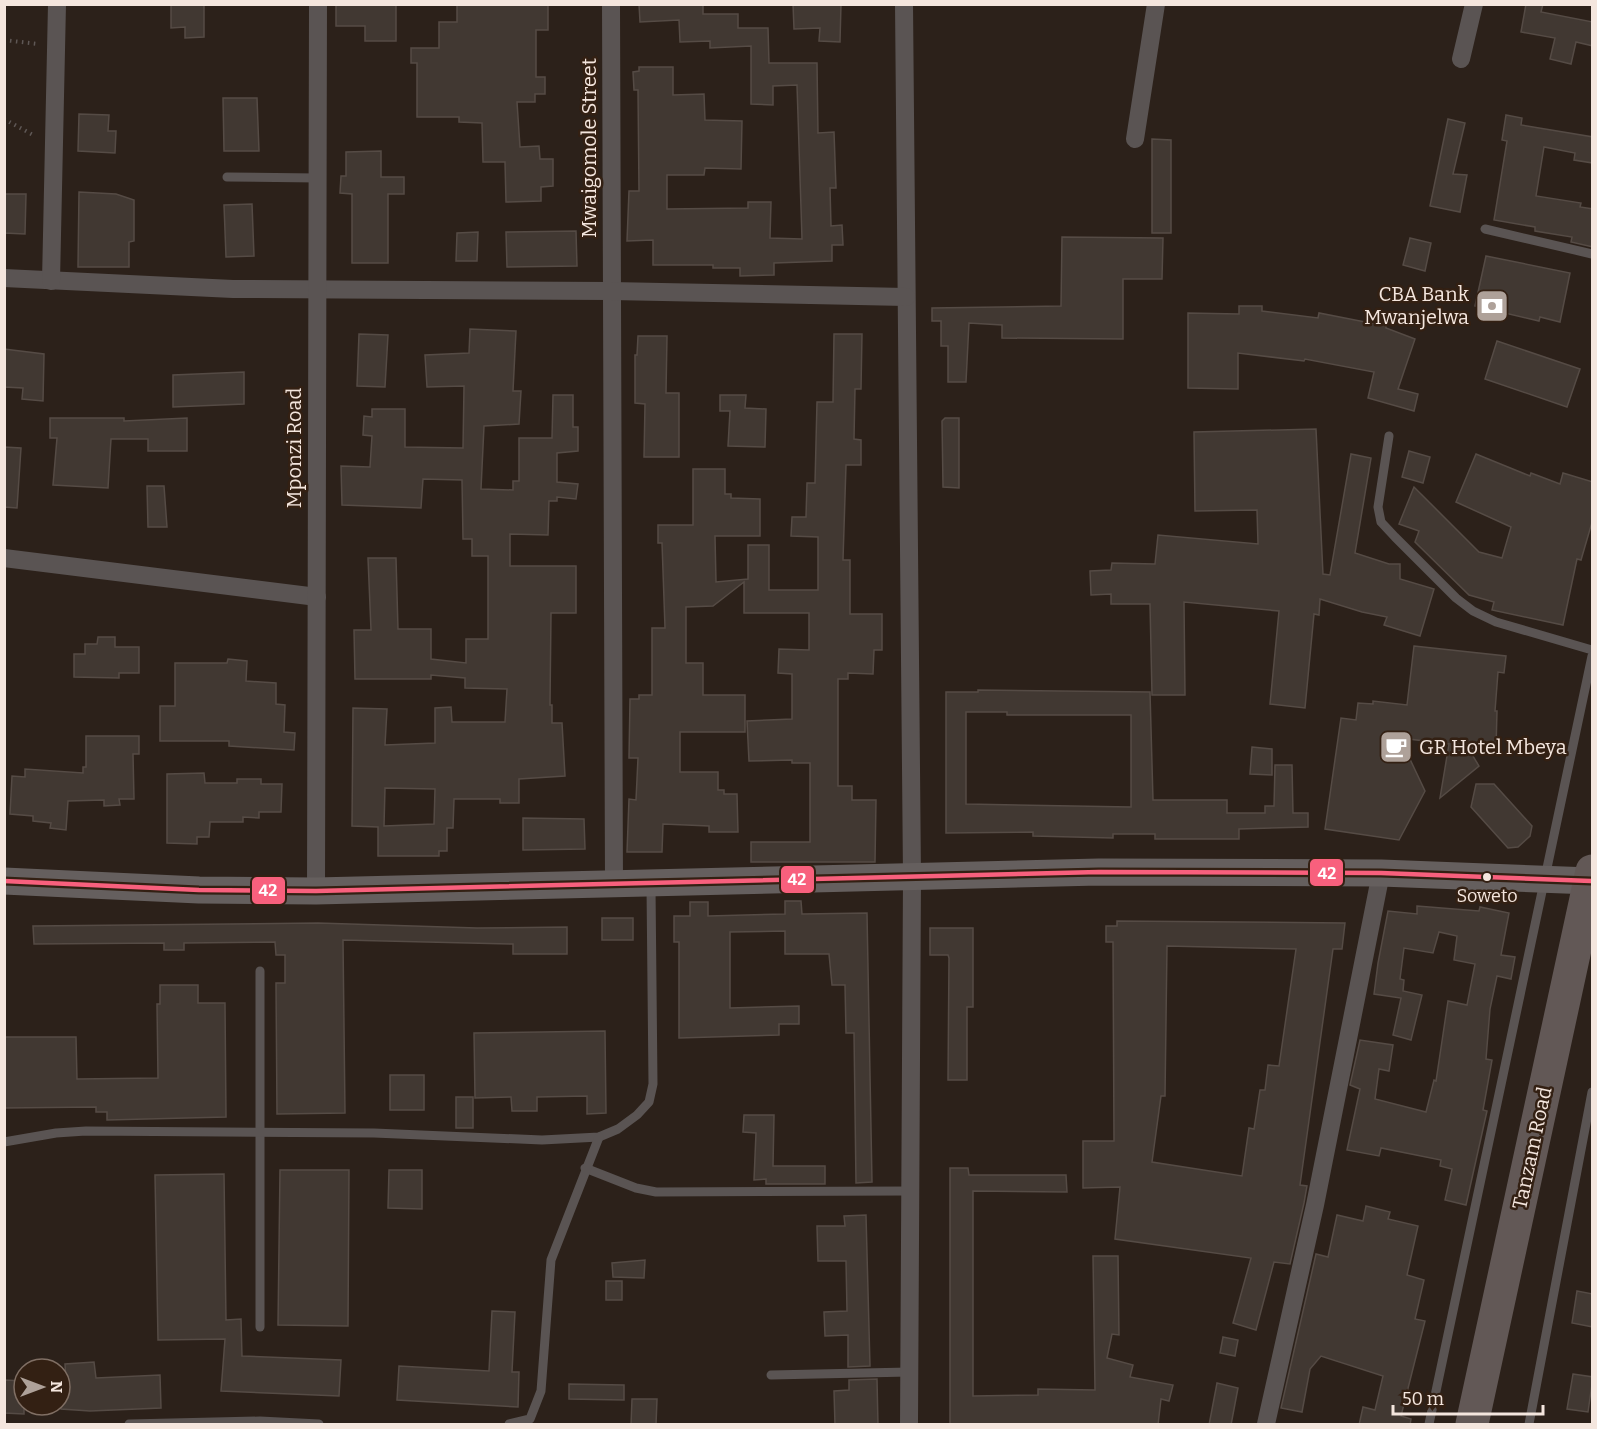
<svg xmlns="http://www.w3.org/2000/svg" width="1597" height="1429" viewBox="0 0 1597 1429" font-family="Bitter,serif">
<rect width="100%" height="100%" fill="#2c211a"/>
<!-- building -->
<g fill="#413832" stroke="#554b45" stroke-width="1.5" fill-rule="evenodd">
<polygon points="171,4 204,4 204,37 185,38 185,27 171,28"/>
<polygon points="336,4 396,4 396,41 365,41 365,26 336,26"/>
<polygon points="457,4 548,4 548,30 536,30 536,77 545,77 545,94 535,94 535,102 517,102 520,147 539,146 540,159 553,159 553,186 541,187 541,201 506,202 505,162 483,162 482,123 459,122 459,117 417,117 417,63 411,63 411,48 439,48 439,22 457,22"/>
<polygon points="639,4 703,4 703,14 738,14 738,28 768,28 769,63 817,63 818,133 834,132 836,188 830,188 831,226 842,225 843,245 832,245 832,261 774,263 774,275 740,276 740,268 713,268 713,265 653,265 653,240 627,241 629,191 639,191 638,90 634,90 633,72 639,71 639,67 673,67 673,95 704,94 705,120 742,121 741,169 705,168 704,175 667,175 667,209 748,208 748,202 771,202 770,238 802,239 797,85 773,86 773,105 751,104 751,46 710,48 710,41 680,42 679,20 640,22"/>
<polygon points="793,4 841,4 840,42 819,41 820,28 794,29"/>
<polygon points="1526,4 1543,4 1541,12 1593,22 1593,46 1576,42 1571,64 1550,59 1555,38 1521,32"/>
<polygon points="223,98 257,98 259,151 224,151"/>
<polygon points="79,114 109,115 108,131 116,131 115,153 78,151"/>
<polygon points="1506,115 1522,118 1521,125 1593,137 1593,163 1574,160 1575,153 1544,147 1536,196 1581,203 1580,207 1593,209 1593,247 1571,242 1572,237 1535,231 1535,227 1494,220 1507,141 1502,140"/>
<polygon points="1448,119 1465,123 1453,174 1467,175 1460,212 1430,206"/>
<polygon points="1152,139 1171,140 1171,233 1152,233"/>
<polygon points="381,151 381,177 404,177 404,194 388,194 388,263 352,263 352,194 340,193 341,176 346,176 346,152"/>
<polygon points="79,192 116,194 134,200 134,241 129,242 129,267 78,267"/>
<polygon points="4,194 26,194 25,234 4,233"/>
<polygon points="252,204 254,256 226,257 224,205"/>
<polygon points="576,231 577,266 507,267 506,232"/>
<polygon points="478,232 477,261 456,261 457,233"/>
<polygon points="1062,237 1163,238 1162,279 1123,279 1123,339 1002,338 1002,325 969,323 966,382 948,382 948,346 941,346 941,321 932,321 932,308 1061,306"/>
<polygon points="1410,238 1431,243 1425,271 1403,265"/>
<polygon points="1486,256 1570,273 1560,322 1540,317 1539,321 1475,306"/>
<polygon points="1239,306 1262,306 1262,311 1318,318 1319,313 1386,326 1386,328 1415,339 1398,389 1418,394 1414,411 1368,398 1374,372 1305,359 1304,361 1238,353 1238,389 1188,388 1188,313 1239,314"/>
<path d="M 470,329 L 516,331 L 513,391 L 521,391 L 519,424 L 484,426 L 481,489 L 513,490 L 513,481 L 519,481 L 519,438 L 552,438 L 553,395 L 573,395 L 573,427 L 578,427 L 578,451 L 557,453 L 557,482 L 578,484 L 576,499 L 557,497 L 557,501 L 549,501 L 548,535 L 510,534 L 510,566 L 576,566 L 576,613 L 551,613 L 550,705 L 552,705 L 552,723 L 562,723 L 565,776 L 519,779 L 519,803 L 500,803 L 500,799 L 454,799 L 453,828 L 447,828 L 447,851 L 439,851 L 439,856 L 378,856 L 378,827 L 352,826 L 353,708 L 387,709 L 385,745 L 435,743 L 435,708 L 451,707 L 452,722 L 505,722 L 507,689 L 465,688 L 465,678 L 431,675 L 431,679 L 355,679 L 354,630 L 371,630 L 368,558 L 396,558 L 398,629 L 431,629 L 431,659 L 466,663 L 466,639 L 488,639 L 488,556 L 472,556 L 472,539 L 463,539 L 462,480 L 423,479 L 421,508 L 342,505 L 341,466 L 370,467 L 372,436 L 363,435 L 364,416 L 372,417 L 372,409 L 405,409 L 405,447 L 463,448 L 464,386 L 427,387 L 425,355 L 469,353 ZM 385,788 L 435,789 L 434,824 L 384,826 Z"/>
<polygon points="359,334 388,335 385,387 357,386"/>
<polygon points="834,334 862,334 861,389 855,389 854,439 861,440 861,465 846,465 843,560 850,560 850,614 882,614 882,650 874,650 873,674 848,673 848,679 838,679 838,786 852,786 852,800 876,800 875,862 751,862 751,842 810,842 810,763 792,763 792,760 749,761 747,721 792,719 792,674 778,673 779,649 809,650 809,613 744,613 744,582 713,606 686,607 686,663 703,663 703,695 745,695 745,732 680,732 680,772 718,772 718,790 724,790 724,794 737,794 738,832 709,832 709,826 663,824 662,852 627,852 629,799 636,800 638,758 629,758 630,699 639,699 639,695 652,695 652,628 665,628 662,543 658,543 658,525 693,525 693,469 725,469 725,494 731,494 731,498 760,499 760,536 715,536 716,582 748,579 748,545 769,545 769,590 818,590 818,537 791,536 792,517 806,517 807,483 815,483 817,402 833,402"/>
<polygon points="638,336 667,336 666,393 679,393 679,457 644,457 645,404 635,403 635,355 637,355"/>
<polygon points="1497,341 1580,369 1567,407 1485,379"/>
<polygon points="4,349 44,354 43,401 22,399 23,388 4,387"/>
<polygon points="244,372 244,404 173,407 173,375"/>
<polygon points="720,395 746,395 745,408 766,409 765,447 728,446 730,411 720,411"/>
<polygon points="50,418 124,418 124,421 187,418 187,451 148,451 148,439 111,439 108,488 53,485 57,438 50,438"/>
<polygon points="945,418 959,418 959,488 943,487 942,421"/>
<polygon points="1316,429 1323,574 1330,575 1351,454 1371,458 1355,553 1389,564 1400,564 1400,579 1434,589 1420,636 1384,625 1387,617 1362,612 1320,599 1319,615 1314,614 1305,708 1270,704 1279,611 1184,602 1185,695 1152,695 1150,604 1111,604 1111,594 1091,595 1090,571 1111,570 1112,563 1155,564 1158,535 1258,544 1257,510 1195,511 1194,432"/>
<polygon points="4,447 21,448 17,508 4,507"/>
<polygon points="1409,451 1430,457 1423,483 1402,477"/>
<polygon points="1476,454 1530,476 1531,473 1560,484 1563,473 1593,482 1593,519 1581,560 1577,559 1563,625 1492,610 1494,602 1469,595 1415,542 1419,531 1399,524 1414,487 1479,552 1502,558 1511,527 1456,502"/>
<polygon points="147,486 164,486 167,527 148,527"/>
<polygon points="98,637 115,637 115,647 139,647 139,673 119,673 119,678 74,677 74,654 85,654 85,644 97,644"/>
<polygon points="1414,646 1506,656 1504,673 1498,672 1495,711 1497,711 1496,749 1468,748 1479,766 1440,798 1449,744 1400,738 1425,791 1399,840 1325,829 1341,718 1356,720 1358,703 1373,704 1373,701 1407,705"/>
<polygon points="228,659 247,661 246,681 276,683 276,704 285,705 284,732 295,733 294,750 229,746 229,741 160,741 160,706 175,706 175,663 227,663"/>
<path d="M 978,690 L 1150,692 L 1153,800 L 1227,800 L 1227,813 L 1265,813 L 1265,806 L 1274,806 L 1275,765 L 1292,765 L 1293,813 L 1308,813 L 1308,827 L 1239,829 L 1239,839 L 1155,839 L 1155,834 L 1113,834 L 1113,838 L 1033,836 L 1033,832 L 946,833 L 946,692 L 978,692 ZM 966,712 L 1007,712 L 1007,715 L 1131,715 L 1131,807 L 966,804 Z"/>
<polygon points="86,736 139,736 139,754 133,754 134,799 119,799 120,805 104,806 104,800 68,801 66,830 50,828 51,823 33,821 33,816 10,814 12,776 25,777 25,769 83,773 83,767 86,767"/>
<polygon points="1252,747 1272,749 1272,775 1250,774"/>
<polygon points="204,773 205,783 237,783 237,779 261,779 261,784 282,784 281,812 259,812 259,818 243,817 243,822 210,822 209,837 197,837 197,844 167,843 167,774"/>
<polygon points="1476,784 1494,784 1532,826 1530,836 1518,847 1508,848 1471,807"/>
<polygon points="523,818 584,819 585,849 523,850"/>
<polygon points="785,901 801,901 802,914 867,913 872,1182 856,1183 854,1033 846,1033 845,985 832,985 829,954 785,954 785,931 730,932 730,1008 799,1006 799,1024 779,1024 779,1035 679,1038 679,942 674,942 674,916 690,916 690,902 708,902 708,916 785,914"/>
<polygon points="1417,906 1479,911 1480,907 1509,913 1501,955 1515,957 1511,979 1497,976 1490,1009 1486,1059 1492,1060 1483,1110 1487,1111 1466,1205 1445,1200 1452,1169 1440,1166 1441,1160 1381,1148 1379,1156 1347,1150 1360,1089 1350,1085 1360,1040 1393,1045 1389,1071 1379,1069 1375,1099 1426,1112 1434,1080 1436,1081 1448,1001 1467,1005 1475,964 1454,960 1457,936 1439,932 1433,953 1404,948 1400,979 1404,980 1403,991 1422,995 1411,1040 1393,1035 1401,998 1374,994 1378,963 1388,911 1417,914"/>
<rect x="602" y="918" width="31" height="22"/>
<path d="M 1117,921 L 1345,923 L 1342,949 L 1333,949 L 1300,1185 L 1307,1186 L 1304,1203 L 1290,1264 L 1274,1262 L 1256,1330 L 1233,1323 L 1251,1258 L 1115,1239 L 1120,1187 L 1083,1188 L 1083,1141 L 1114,1141 L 1113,942 L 1106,942 L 1106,926 L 1117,926 ZM 1167,946 L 1296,949 L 1279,1066 L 1268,1065 L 1265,1090 L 1260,1090 L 1254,1129 L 1249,1128 L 1242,1176 L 1152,1162 L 1161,1096 L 1165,1096 Z"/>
<polygon points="318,923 477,928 567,927 567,954 513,954 513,944 343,940 345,1113 277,1114 276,983 285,983 285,955 276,955 275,942 184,943 184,950 164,950 164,943 34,944 33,926"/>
<polygon points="930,928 973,928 973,1007 967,1007 967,1080 948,1080 949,958 948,955 930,955"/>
<polygon points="160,985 198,985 198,1003 225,1003 226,1117 107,1120 107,1112 96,1112 96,1107 4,1108 4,1037 76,1037 77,1079 158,1078 157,1004 160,1004"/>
<polygon points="605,1031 606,1113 587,1114 587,1096 537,1097 537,1111 512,1111 511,1097 475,1098 474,1033"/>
<rect x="390" y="1075" width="34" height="35"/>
<rect x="456" y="1097" width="17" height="31"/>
<polygon points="744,1115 774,1115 773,1166 825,1166 825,1184 766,1184 766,1179 754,1180 756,1133 743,1132"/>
<polygon points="950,1168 968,1168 969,1175 1066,1175 1067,1192 973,1191 973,1396 1038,1395 1038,1389 1095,1390 1093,1256 1118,1256 1119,1335 1112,1334 1107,1358 1133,1365 1130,1377 1173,1385 1169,1401 1161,1399 1158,1425 950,1425"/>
<polygon points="280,1170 349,1170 348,1326 278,1325"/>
<polygon points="389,1170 422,1170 422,1209 388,1208"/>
<polygon points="224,1174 226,1320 241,1319 242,1356 341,1360 339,1396 221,1391 225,1339 158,1340 155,1175"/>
<polygon points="1366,1206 1390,1212 1388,1219 1418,1226 1407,1275 1424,1280 1415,1319 1425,1321 1401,1416 1411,1419 1410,1425 1359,1425 1363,1407 1375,1410 1383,1376 1321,1356 1310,1369 1302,1412 1281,1408 1316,1254 1328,1257 1337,1215 1363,1221"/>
<polygon points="866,1215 870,1366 848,1367 848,1335 825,1336 824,1312 847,1311 846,1261 818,1261 817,1226 845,1226 844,1216"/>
<polygon points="645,1260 644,1278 613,1277 612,1263"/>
<rect x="606" y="1281" width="16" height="19"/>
<polygon points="1577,1291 1593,1294 1593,1327 1572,1323"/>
<polygon points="492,1311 515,1312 512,1372 519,1372 518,1407 397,1400 399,1366 489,1371"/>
<polygon points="1223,1337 1238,1340 1235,1356 1220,1353"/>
<polygon points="94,1362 96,1378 160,1375 161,1408 90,1411 61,1409 63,1383 66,1383 65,1364"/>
<polygon points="1573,1374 1593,1377 1588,1412 1567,1409"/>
<polygon points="877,1379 878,1425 835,1425 834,1391 849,1390 849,1380"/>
<polygon points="4,1380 24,1381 24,1414 4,1413"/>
<polygon points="1217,1383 1238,1388 1231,1425 1209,1425"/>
<polygon points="569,1384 624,1385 624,1400 569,1399"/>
<polygon points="632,1399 657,1399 656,1425 631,1425"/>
</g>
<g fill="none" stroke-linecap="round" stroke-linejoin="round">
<!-- path -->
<g stroke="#5f5856" stroke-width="4" stroke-dasharray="1.5 4.5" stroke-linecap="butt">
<polyline points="4,40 38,44"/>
<polyline points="4,119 35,136"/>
</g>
<!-- lane -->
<g stroke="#5a5453" stroke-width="9">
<polyline points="227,177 318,178"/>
<polyline points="1485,229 1592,254"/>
<polyline points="1389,436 1378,507 1381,522 1395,537 1456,598 1473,611 1496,622 1592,650"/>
<polyline points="260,971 260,1327"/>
<polyline points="4,1142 56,1133 86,1131 374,1133 542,1140 599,1137 618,1129 637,1115 649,1102 653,1084 651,887"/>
<polyline points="585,1168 636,1188 656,1192 910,1191"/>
<polyline points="771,1375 909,1372"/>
<polyline points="129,1424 260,1421 319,1424"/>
<polyline points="509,1424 530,1419 541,1391 551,1260 599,1137"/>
<polyline points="1429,1424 1592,656"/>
<polyline points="1529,1424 1592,1092"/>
</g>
<!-- street -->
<g stroke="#5a5453" stroke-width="18">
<polyline points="611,4 614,885"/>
<polyline points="904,4 912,877 909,1424"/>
<polyline points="1461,59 1474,4"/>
<polyline points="1135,139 1156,4"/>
<polyline points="4,278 233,289 611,291 906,297"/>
<polyline points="51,281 57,4"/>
<polyline points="4,558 317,597"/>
<polyline points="316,891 318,4"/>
<polyline points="1266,1424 1315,1205 1381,873"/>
</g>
<!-- secondary -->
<polyline stroke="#655f5e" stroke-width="27" points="4,881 199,890 316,891 1099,872 1381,873 1591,881"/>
<!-- highway -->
<polyline stroke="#625856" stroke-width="33" points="1472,1424 1592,871"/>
<!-- bus-1 casing -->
<g stroke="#332013" stroke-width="9">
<polyline id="bus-1" points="4,881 199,890 316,891 1099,872 1381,873 1591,881"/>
</g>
<!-- bus-1 -->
<use href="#bus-1" stroke="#f8607d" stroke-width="4.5"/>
</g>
<!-- icons -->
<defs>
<g id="bank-square" transform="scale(1.725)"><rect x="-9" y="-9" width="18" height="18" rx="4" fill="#aea199" stroke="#332013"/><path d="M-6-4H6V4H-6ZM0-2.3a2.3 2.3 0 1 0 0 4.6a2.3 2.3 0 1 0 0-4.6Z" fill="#fff"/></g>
<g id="cafe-square" transform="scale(1.725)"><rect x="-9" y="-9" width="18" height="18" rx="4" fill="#aea199" stroke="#332013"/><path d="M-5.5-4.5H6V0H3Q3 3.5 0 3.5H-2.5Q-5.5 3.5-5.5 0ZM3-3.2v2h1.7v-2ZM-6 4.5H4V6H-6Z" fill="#fff"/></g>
</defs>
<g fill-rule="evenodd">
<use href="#bank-square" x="1492" y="306"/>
<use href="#cafe-square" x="1396" y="747"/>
</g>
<!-- markers -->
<circle fill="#f4e6de" stroke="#332013" stroke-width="2" cx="1487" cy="877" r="5"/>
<g text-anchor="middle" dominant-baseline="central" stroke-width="5" stroke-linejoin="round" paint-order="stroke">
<!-- bus labels -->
<g font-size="18" fill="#f4e6de" stroke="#332013">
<text x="1487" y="896">Soweto</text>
</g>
<!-- street labels -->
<g font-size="20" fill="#f4e6de" stroke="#332013">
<text transform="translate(589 148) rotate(-90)">Mwaigomole Street</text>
<text transform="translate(294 448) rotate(-90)">Mponzi Road</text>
<text transform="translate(1532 1148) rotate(-78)">Tanzam Road</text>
</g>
<!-- poi labels -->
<g font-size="20" fill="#f4e6de" stroke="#332013" text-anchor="end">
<text x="1469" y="294">CBA Bank<tspan x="1469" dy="23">Mwanjelwa</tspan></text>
<text x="1419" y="747" text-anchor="start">GR Hotel Mbeya</text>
</g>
</g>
<g stroke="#332013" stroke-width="2">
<rect x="1309" y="858" width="35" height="29" rx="6" fill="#f8607d"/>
<rect x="780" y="865" width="35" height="29" rx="6" fill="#f8607d"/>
<rect x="251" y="876" width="35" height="29" rx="6" fill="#f8607d"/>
</g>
<g font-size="16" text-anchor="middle" font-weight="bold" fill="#fff">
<text x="1327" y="879">42</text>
<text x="797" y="885">42</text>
<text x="268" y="896">42</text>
</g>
<!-- border -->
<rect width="1597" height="1429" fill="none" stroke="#f4e6de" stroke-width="12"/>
<!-- north arrow -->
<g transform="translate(42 1387) rotate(90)"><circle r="28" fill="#332013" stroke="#806f64" stroke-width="1.5"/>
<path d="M0-4.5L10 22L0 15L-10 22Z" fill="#aea199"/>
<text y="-9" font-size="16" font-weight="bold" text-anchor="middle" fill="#f4e6de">N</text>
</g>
<!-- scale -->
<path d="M1393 1405v9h150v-9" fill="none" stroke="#f4e6de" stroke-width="3"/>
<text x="1402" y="1405" font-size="18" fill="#f4e6de" stroke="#332013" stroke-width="4.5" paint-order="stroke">50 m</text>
</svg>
